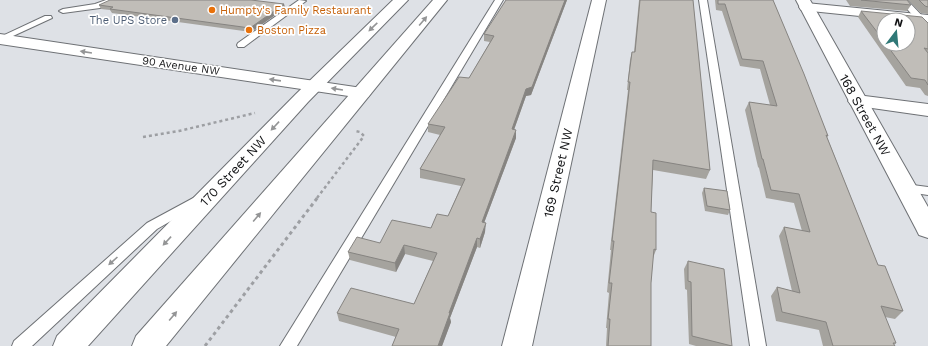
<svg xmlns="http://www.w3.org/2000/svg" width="928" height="346" viewBox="0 0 928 346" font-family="'Work Sans',sans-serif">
<rect width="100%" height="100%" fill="#dee1e6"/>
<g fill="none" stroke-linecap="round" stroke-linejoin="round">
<!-- service casing -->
<g stroke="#6e7175" stroke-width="2">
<g id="service">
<polygon points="106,0 116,0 100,8 63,13 59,11 63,9 95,4"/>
<polygon points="299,0 306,1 244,47 238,47 237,45 238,43"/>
<polygon points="495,0 503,0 297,346 280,346"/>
<polygon points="699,0 707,0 766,346 750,346"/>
<polygon points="899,0 907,0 928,22 928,29 925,29"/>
<polygon points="45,16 51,16 52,18 0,42 0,37"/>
<polygon points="905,184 928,187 928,195 901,191 899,188 901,185"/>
<polygon points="197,196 202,197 203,200 202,203 157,229 32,346 12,346 14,341 147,223"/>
</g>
</g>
<!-- minor casing -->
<g stroke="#6e7175" stroke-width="2">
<g id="minor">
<polygon points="592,0 606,0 532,346 502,346"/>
<polygon points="806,3 928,15 928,23 801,10 799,7 801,4"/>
<polygon points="857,95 928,104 928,116 851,105 848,101 851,97"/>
</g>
</g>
<!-- tertiary casing -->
<g stroke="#6e7175" stroke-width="2">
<g id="tertiary">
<polygon points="796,0 810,0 928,207 928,238 919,235 916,229"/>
<polygon points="0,34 362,88 368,89 371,93 368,97 362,98 0,44"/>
</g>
</g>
<!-- primary casing -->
<g stroke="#6e7175" stroke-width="2">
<g id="primary">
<polygon points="393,0 408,0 308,102 88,346 53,346 57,336 296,94"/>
<polygon points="433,0 447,0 166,346 132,346 136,336"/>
</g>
</g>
<!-- path-far1 -->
<g stroke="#9d9fa3" stroke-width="2.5" stroke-dasharray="3 3" stroke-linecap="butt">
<polyline points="143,137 179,131 255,113"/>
<polyline points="317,198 364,136 360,132 355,131"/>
</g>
<!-- path -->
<polyline stroke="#9d9fa3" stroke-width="3" stroke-dasharray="3.5 3.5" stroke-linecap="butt" points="205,346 318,197"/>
<!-- service -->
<use href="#service" fill="#fff" fill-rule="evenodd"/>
<!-- minor -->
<use href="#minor" fill="#fff" fill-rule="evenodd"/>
<!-- tertiary -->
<use href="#tertiary" fill="#fff" fill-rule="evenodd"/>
<!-- primary -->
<use href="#primary" fill="#fff" fill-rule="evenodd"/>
</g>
<!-- wall -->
<g fill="#a5a39e" fill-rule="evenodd">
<polygon points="506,0 567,0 531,95 526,96 514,130 516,138 484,223 485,232 480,248 477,247 450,318 451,322 442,346 392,346 396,337 339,321 337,313 414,304 433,261 405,254 396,272 350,260 348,252 431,228 448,216 461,186 420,178 420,169 440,135 428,132 428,124 469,78 490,42 484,41 484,34"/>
<polygon points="639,0 693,0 710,170 706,179 653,170 651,212 656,250 653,258 651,283 651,346 606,346 607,328 606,328 609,293 607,292 611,250 610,250 628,90 627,90 630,60 632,52 634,52"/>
<polygon points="715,0 773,0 828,136 827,137 878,265 903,311 895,319 885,317 896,343 894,345 895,346 823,346 819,330 776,321 771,296 777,287 792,291 779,236 784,227 802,231 794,203 766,198 759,168 758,167 745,110 749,102 770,105 760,69 740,66 722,11 716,10"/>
<polygon points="846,0 907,0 911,5 907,11 850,6"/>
<polygon points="908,0 928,0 928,14 921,13"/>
<polygon points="284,4 285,8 251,32 112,13 110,10 101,9 99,5"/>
<path d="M 861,11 L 928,23 L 928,96 L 925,95 L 920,88 L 906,86 L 858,17 ZM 884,20 L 908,44 L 884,44 Z"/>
<polygon points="704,188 730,210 728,215 705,211 702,193"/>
<polygon points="688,261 732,346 696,346 689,344 687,290 685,289 684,269"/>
</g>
<!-- shaded-wall -->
<g fill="#868481">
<polygon points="565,0 567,0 531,95 526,96 511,138 512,129 526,89"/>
<polygon points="284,4 285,8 251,32 250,28"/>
<polygon points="516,130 516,138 481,231 482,222"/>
<polygon points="486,223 485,232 480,248 480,239"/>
<polygon points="477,238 477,247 450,318 451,322 442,346 438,346 449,313"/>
<polygon points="404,245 405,254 396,272 395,263"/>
</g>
<!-- building -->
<g fill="#c0bdb8" stroke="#868481">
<polygon points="110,0 251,0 284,4 250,28 110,9 113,7 99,5"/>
<polygon points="506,0 565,0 532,87 526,89 512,129 516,130 482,222 486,223 480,239 477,238 449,313 450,313 438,346 392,346 399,329 337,313 351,288 414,304 437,253 404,245 395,263 348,252 357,237 380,243 392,220 431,228 437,214 448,216 465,179 420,169 445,127 428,124 459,77 469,78 494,36 484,34"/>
<polygon points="640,0 693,0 710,170 653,160 651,212 656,213 656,250 654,249 651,283 651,346 608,346 610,319 608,319 612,283 609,283 614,241 612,241 630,82 628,82 632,52 635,52"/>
<polygon points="718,0 773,0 804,74 828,136 826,135 878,265 885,266 903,311 881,306 896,343 893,343 895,346 833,346 826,322 782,312 777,287 800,293 784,227 810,232 799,194 771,190 763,159 762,159 749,102 777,106 763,61 742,59 725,4 718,4"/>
<polygon points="861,0 907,0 911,5"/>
<polygon points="919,0 928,0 928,7 925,6"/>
<polygon points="861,11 922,17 928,23 928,49 924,48 928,53 928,85 925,80 911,78 886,44 908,44 908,20 884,20 884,41"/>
<polygon points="704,188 727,191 730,210 707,206"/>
<polygon points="688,261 724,269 732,346 692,336 691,282 688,281"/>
</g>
<!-- one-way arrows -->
<defs><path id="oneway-solid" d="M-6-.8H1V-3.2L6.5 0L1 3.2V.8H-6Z"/></defs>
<g fill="#949596">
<use href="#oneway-solid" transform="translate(423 21) rotate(-50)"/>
<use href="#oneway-solid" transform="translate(373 27) rotate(136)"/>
<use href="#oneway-solid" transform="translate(86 52) rotate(-171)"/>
<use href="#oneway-solid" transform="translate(275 80) rotate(-172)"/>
<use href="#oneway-solid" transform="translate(337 89) rotate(-171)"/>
<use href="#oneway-solid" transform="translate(275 126) rotate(133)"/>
<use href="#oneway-solid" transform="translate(257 217) rotate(-50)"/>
<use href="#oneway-solid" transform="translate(167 241) rotate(133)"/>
<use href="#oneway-solid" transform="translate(113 261) rotate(138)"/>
<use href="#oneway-solid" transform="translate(173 316) rotate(-50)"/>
</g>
<!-- markers -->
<g fill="#e8710a" stroke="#fff" stroke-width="1.5">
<circle cx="212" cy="10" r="4"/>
<circle cx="249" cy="30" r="4"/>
</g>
<circle fill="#5c6f8a" stroke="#fff" stroke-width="1.5" cx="175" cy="20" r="4"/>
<g text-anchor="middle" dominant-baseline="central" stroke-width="3.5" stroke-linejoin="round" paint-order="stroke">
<!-- far-food labels -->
<g font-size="11" fill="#c56008" stroke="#fff" text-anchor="start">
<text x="220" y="10">Humpty's Family Restaurant</text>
<text x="257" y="30">Boston Pizza</text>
</g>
<!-- far-service labels -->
<g font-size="11" fill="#4e5e75" stroke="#fff" text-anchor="end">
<text x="167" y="20">The UPS Store</text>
</g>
<!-- far-street labels -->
<g font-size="11" fill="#121315" stroke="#fff">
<text transform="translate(181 66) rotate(8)">90 Avenue NW</text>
</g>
<!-- street labels -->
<g font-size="13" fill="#121315" stroke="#fff">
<text transform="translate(865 115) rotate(61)">168 Street NW</text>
<text transform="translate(233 171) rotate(-47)">170 Street NW</text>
<text transform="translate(558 173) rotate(-77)">169 Street NW</text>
</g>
</g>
<!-- north arrow -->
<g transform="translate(896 32) rotate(16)"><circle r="19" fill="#ffffff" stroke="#a0a1a1"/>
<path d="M0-3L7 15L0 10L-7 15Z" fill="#2f7877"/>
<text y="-6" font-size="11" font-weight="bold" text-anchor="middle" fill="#121315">N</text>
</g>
</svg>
